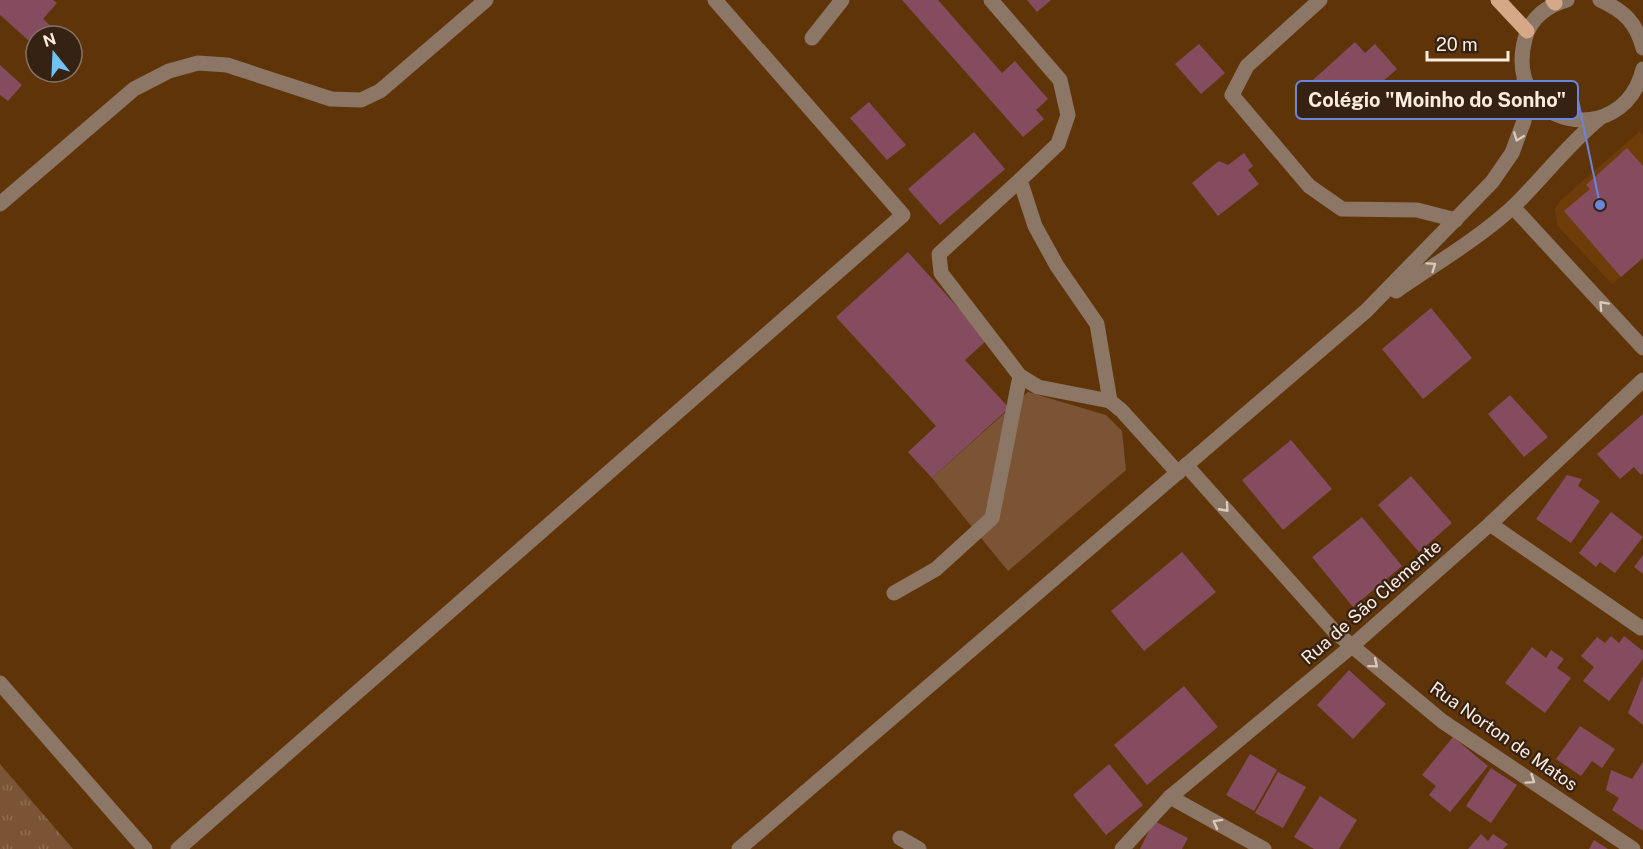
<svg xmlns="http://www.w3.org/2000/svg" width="1643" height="849" viewBox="0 0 1643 849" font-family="'Public Sans',sans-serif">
<defs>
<pattern id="grass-tufts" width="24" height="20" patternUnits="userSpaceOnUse" patternTransform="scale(1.5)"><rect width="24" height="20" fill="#7b5435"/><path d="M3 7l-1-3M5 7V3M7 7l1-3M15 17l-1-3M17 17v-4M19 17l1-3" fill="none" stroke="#8f6d52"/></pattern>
</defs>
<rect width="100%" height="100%" fill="#5f3409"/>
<!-- built -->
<polygon fill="#6e3c09" points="1640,131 1643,135 1643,258 1612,284 1557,225 1555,209 1560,201"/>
<!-- grass -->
<polygon fill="url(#grass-tufts)" points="0,764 73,849 0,849"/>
<!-- garden -->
<polygon fill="#7b5435" points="1028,392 1106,415 1122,431 1126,470 1008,571 932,478"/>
<!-- building -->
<g fill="#854c5f">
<polygon points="0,0 53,0 57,3 43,19 62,36 36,36 36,47 0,15"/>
<polygon points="902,0 938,0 1002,73 1015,61 1048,99 1036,110 1044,119 1023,137"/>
<polygon points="1027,0 1051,0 1037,12"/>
<polygon points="1355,42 1365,53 1375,44 1397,69 1358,103 1350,93 1326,114 1303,89"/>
<polygon points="1199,44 1225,73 1201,94 1175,64"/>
<polygon points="0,65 22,85 8,101 0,95"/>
<polygon points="869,102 906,145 887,160 850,118"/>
<polygon points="974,132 1005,169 940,225 908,189"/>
<polygon points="1627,148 1643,166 1643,258 1621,277 1564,211 1590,189 1586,185"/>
<polygon points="1244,153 1253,166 1248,170 1259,184 1218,216 1192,183 1219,161 1228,165"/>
<polygon points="908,252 987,340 965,360 1009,408 932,478 908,452 936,426 836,317"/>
<polygon points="1431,308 1472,358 1423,399 1382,349"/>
<polygon points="1510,395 1548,437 1524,457 1488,414"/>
<polygon points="1643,414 1643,473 1641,475 1634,467 1620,479 1597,454"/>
<polygon points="1291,440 1332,489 1283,530 1242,480"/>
<polygon points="1567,475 1582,479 1578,486 1600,501 1571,543 1536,519"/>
<polygon points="1411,476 1452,523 1419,552 1378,505"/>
<polygon points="1611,512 1643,537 1615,573 1600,562 1596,567 1579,553"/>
<polygon points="1362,517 1402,566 1353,607 1312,557"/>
<polygon points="1182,552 1216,592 1144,651 1111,611"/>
<polygon points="1643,555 1643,574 1634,567"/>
<polygon points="1611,636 1619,643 1624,636 1643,651 1643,659 1609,701 1583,681 1594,667 1581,656 1597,637 1605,643"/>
<polygon points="1532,647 1546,658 1551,650 1564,659 1557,668 1571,678 1545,713 1505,683"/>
<polygon points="1349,670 1386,704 1353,739 1317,705"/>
<polygon points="1643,676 1643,725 1628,713"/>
<polygon points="1184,686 1218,727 1147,785 1114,745"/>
<polygon points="1580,726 1615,749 1602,768 1592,761 1581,776 1556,759"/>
<polygon points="1453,737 1488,766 1450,812 1429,795 1436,786 1422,775"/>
<polygon points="1250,754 1277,770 1254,811 1226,795"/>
<polygon points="1643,762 1643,831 1612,810 1619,798 1606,790 1611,770 1632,779"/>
<polygon points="1109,764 1143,805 1106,835 1073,795"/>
<polygon points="1491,768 1517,785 1491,823 1466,806"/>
<polygon points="1278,772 1306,787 1283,828 1255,813"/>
<polygon points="1320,796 1357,820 1339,849 1314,849 1294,837"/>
<polygon points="1154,821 1188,838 1182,849 1140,849"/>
<polygon points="1481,834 1488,841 1493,834 1508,844 1503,849 1468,849"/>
<polygon points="1594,840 1608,849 1589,849"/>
</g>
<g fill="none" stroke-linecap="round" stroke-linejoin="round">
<!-- minor -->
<g stroke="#8c7665" stroke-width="15">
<polyline points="991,0 1060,80 1068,115 1058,144 1020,180 1035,226 1057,266 1097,324 1110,401 1122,411 1178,473"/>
<polyline points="1320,0 1247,66 1232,95 1309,186 1342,209 1417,210 1456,220"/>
<path d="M 1567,0 C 1548,5 1530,18 1525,39 C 1502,126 1622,153 1643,69"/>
<path d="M 1600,0 C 1624,11 1636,22 1643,48"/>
<polyline points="812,38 842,0"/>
<polyline points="1020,180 939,254 941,273 1020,376 1038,387 1110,401"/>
<polyline points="0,204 134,89 169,71 198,63 227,65 331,99 361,100 380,91 486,0"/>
<polyline points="1513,207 1643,348"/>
<path d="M 1396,291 C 1435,264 1478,239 1513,207 C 1543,178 1568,144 1600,118"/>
<polyline points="1186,465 1334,631 1442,721 1633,849"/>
<polyline points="1490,524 1641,628"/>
<polyline points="894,593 936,569 992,518 1020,376"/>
<polyline points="0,683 145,849"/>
<polyline points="1170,797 1264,849"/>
<polyline points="900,838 919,849"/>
<polyline points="178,849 903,215 715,0"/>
<polyline points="739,849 1366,311 1492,182 1512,153 1524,121 1524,80"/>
<polyline points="1122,849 1170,797 1352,646 1490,524 1643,380"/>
</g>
<!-- major -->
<g stroke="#d5a987" stroke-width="15">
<polyline points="1498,0 1527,31"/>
<polyline points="1553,0 1555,3"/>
</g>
</g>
<!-- one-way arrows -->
<defs><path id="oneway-chevron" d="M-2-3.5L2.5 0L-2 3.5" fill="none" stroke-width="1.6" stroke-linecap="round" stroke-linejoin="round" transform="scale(1.5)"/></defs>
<g stroke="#dbc9bb">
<use href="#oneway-chevron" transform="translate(1518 137) rotate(111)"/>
<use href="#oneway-chevron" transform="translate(1432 266) rotate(-35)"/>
<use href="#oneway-chevron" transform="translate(1603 305) rotate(-133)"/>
<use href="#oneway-chevron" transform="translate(1225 508) rotate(48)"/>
<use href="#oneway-chevron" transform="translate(1374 664) rotate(40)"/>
<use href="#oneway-chevron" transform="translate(1531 780) rotate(34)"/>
<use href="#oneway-chevron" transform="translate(1217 823) rotate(-151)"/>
</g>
<g text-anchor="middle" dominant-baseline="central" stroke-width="4.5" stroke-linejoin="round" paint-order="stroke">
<!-- street labels -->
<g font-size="18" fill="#fdece0" stroke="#362212">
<text transform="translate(1371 602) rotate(-41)">Rua de São Clemente</text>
<text transform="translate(1504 736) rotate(35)">Rua Norton de Matos</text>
</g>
</g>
<!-- callouts -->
<path fill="none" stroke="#6b85db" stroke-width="2" d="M1600 205L1578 100"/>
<circle fill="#6b85db" stroke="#362212" stroke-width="2" cx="1600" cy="205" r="6"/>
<rect fill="#362212" stroke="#6b85db" stroke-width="2" x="1296" y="81" width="282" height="38" rx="6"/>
<g font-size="20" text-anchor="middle" font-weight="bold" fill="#fdece0">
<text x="1437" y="107">Colégio "Moinho do Sonho"</text>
</g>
<!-- north arrow -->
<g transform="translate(54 54) rotate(342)"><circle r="28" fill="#362212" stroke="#867364" stroke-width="1.5"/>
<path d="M0-4.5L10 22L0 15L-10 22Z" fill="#72c1f5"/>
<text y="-9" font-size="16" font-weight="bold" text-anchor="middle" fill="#fdece0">N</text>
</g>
<!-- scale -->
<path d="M1427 51v9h81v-9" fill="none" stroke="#fdece0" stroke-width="3"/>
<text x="1436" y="51" font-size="18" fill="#fdece0" stroke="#362212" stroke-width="4.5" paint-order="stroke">20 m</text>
</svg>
